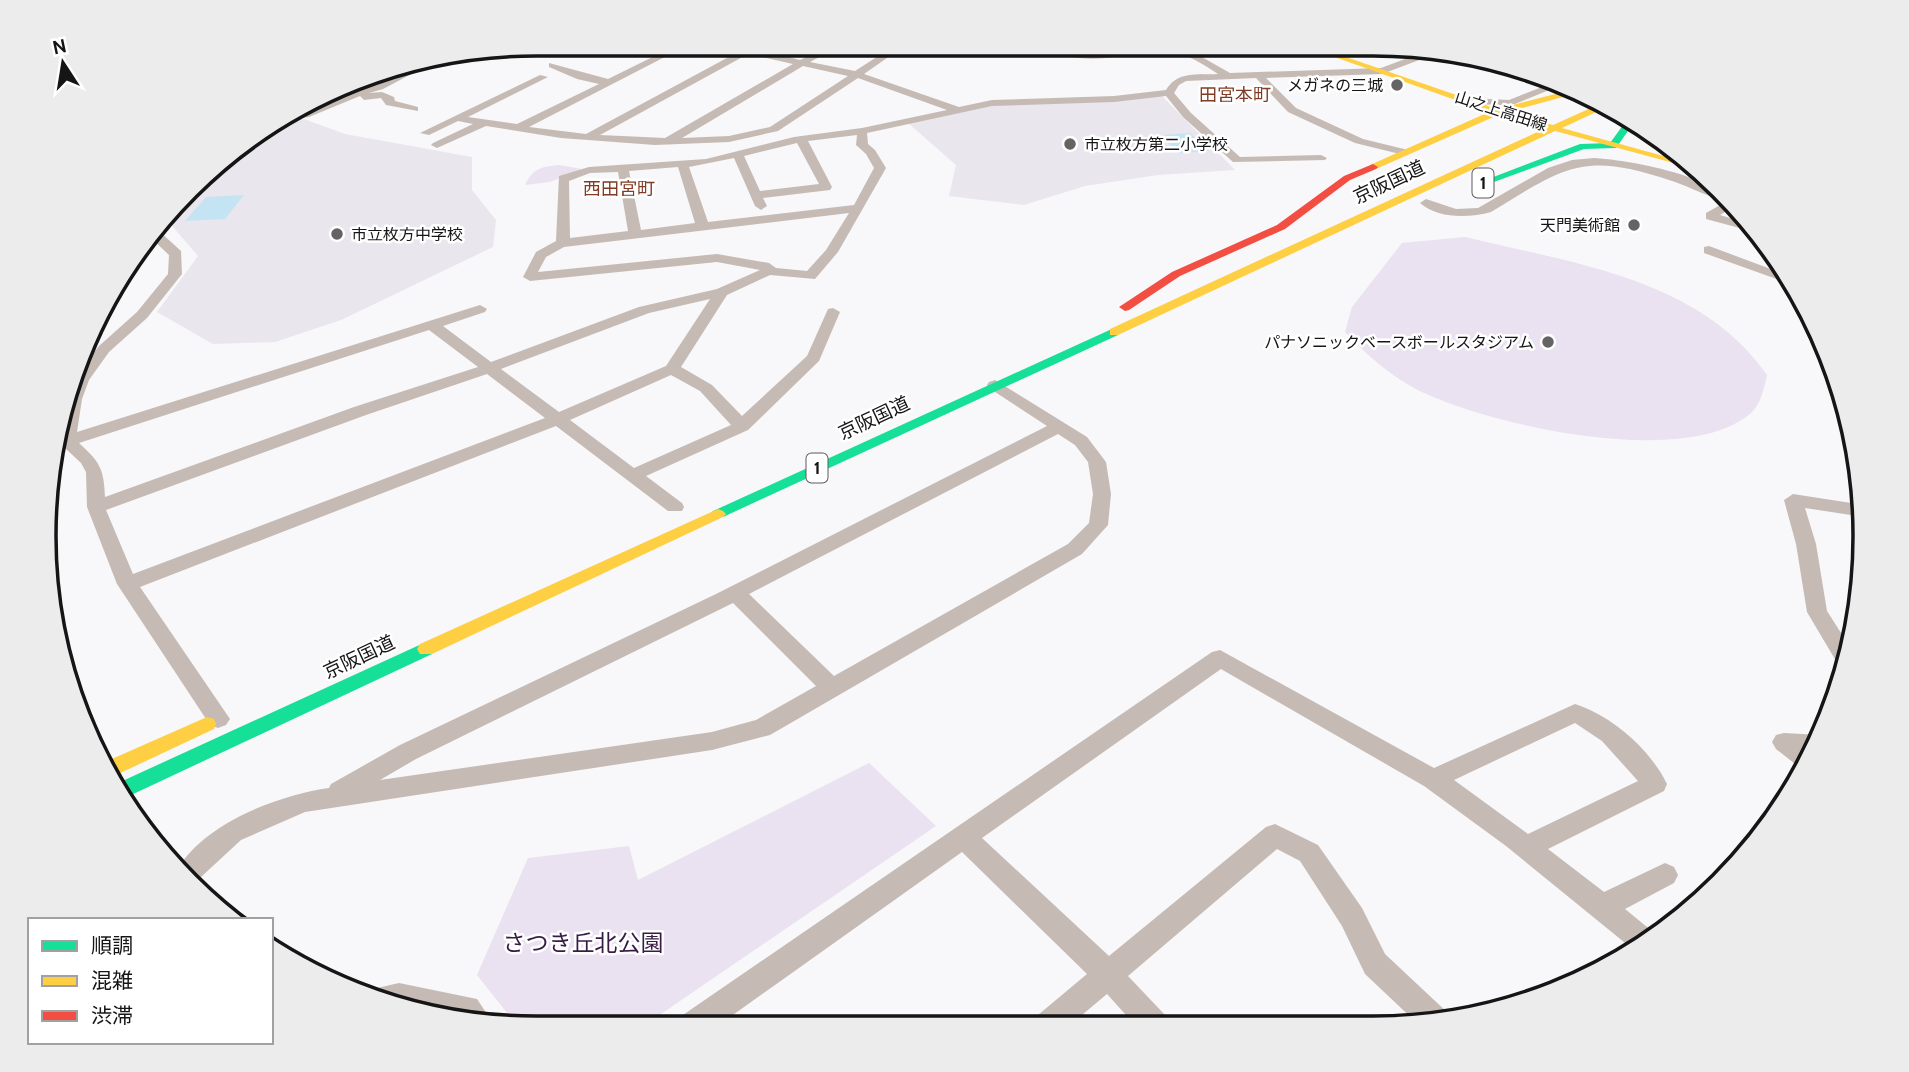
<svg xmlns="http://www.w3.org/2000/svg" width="1909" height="1072" viewBox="0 0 1909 1072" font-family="Cabin,'Noto Sans JP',sans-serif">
<rect width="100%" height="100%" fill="#f8f7f9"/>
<!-- built -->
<g fill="#eae6ed">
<polygon points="1161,95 1235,170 1158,175 1085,186 1024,205 949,196 956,165 908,123 992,105"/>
<polygon points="304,119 345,134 472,157 472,190 496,220 493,247 341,320 275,342 213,344 157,312 198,256 167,220 237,145 273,126"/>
</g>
<!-- green -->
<g fill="#eae2f0">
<path d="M 559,165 L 582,169 L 550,182 L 525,185 C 533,168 541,167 559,165 Z"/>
<path d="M 1465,237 C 1571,263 1700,278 1767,375 C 1764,388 1761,404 1751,413 C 1686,470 1486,425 1416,389 C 1388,374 1367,355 1345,332 L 1352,307 L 1402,243 Z"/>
<polygon points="869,763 936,826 642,1027 518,1027 477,975 528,858 629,846 638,880"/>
</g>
<!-- water -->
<g fill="#c4e4f3">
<polygon points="1190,133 1209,151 1178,153 1161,135"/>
<polygon points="244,195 225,219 185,221 206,197"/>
</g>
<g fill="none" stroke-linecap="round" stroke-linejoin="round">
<!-- street -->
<g fill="#c5bbb4" fill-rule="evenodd">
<polygon points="561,44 572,44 572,45 568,48"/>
<path d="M 679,44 L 690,44 L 529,127 L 586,134 L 738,52 L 707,44 L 749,47 L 800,60 L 833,44 L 844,44 L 810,62 L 855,71 L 897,44 L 907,44 L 864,74 L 959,107 L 992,100 L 1114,96 L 1166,90 C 1177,71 1197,75 1218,74 C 1206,66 1193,57 1178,54 C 1134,46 1084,75 1044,44 L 1055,44 L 1077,53 L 1094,54 L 1176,48 L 1200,56 L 1230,73 L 1381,68 L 1432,49 L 1443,51 L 1382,74 L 1266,78 L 1296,108 L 1363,139 L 1408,150 L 1408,154 L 1404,155 L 1355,143 L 1288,112 L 1256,78 L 1186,81 L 1179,85 L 1174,93 L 1191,113 L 1240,157 L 1321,155 L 1327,158 L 1325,160 L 1233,162 L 1183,117 L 1166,96 L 1114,102 L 992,106 L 867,133 L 868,144 L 875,150 L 886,168 L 838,252 L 815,279 L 770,275 L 727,295 L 681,367 L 712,385 L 742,416 L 807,356 L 828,309 L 833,308 L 840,312 L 819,361 L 748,430 L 646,476 L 682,503 L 684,507 L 682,511 L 668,511 L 556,426 L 140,587 L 230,719 L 226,725 L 218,728 L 210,725 L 117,584 L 87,507 L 86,472 L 81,463 L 64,447 L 57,449 L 66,399 L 74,378 L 99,346 L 137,312 L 168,274 L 169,255 L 150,237 L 159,231 L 181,251 L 182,274 L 147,318 L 109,352 L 89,380 L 82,399 L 77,432 L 480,305 L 487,309 L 485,312 L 443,326 L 491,362 L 639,307 L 717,289 L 760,270 L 717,262 L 530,281 L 523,277 L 536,252 L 556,241 L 559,176 L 589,167 L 706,159 L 794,137 L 862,128 L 947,110 L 858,78 L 778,131 L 729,142 L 655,145 L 561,138 L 486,126 L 437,148 L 431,145 L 433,143 L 473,124 L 458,121 L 429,135 L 420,133 L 540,75 L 548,77 L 468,117 L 517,124 L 599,84 L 577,79 L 549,67 L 549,63 L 608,79 ZM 748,54 L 793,64 L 665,138 L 600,135 ZM 803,66 L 848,76 L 770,127 L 729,136 L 682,138 ZM 857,135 L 856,145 L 866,154 L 874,168 L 854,205 L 708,222 L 689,167 L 734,158 L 755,206 L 761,210 L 767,206 L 763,198 L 830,190 L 832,187 L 808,141 ZM 797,143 L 819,184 L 760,191 L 744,156 ZM 678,167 L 695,223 L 641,230 L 629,171 ZM 618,172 L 628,231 L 570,238 L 569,181 L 590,173 ZM 849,213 L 826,250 L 807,271 L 776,268 L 769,263 L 717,254 L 538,272 L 546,257 L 564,247 ZM 710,299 L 666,366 L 559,412 L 501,369 L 649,313 ZM 429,330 L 478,367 L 354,407 L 105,497 C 104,469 100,462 79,443 ZM 487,374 L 545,418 L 133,574 L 106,510 L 366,415 ZM 671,375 L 700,391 L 731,425 L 634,468 L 570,420 Z"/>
<polygon points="1443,51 1463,54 1559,86 1510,106 1464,103 1464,99 1468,98 1509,100 1542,87 1444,54"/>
<path d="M 436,61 L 383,89 L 369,93 L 382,92 L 394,97 L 395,101 L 418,107 L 418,111 L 386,105 L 381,98 L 364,100 L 360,96 L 309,117 L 282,121 C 312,105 343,97 375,85 C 396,78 414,62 436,61 Z"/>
<polygon points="1662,142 1692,165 1690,167 1682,167 1662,146"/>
<path d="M 1594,158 C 1628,160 1705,174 1728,199 C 1711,200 1689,186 1672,181 C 1584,151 1566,166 1491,212 C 1469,218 1438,219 1420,203 L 1426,199 L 1456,209 L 1478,208 L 1548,168 L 1572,160 Z"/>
<polygon points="1729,200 1735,206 1720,215 1753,225 1762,234 1706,219 1706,213"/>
<polygon points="1709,246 1787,275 1793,285 1704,253 1704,247"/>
<path d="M 995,380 L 1087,437 L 1106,462 L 1111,494 L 1108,525 L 1082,554 L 770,735 L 712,750 L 305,812 L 241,840 L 201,877 L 197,886 L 177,870 C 204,823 279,795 329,788 L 331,784 L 400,745 L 716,594 L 1047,426 L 989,388 L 987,385 L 989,382 ZM 1058,434 L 1075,445 L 1088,462 L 1093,494 L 1089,523 L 1068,544 L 834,676 L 749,594 ZM 733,603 L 816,686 L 756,720 L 712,732 L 380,780 L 416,759 Z"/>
<polygon points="1793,494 1864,505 1864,517 1805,508 1816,544 1827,611 1850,647 1845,668 1839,666 1807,612 1796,544 1784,500"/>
<path d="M 1220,650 L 1434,768 L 1575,704 C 1612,716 1650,749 1667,784 L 1664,791 L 1548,849 L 1604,892 L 1665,863 L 1674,867 L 1678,875 L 1674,883 L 1625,909 L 1658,936 L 1635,951 L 1506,846 L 1424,786 L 1221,669 L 982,838 L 1109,956 L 1266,827 L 1275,824 L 1318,845 L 1362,908 L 1385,954 L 1449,1014 L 1452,1020 L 1418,1024 L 1365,974 L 1342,926 L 1300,861 L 1277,849 L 1128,976 L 1165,1015 L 1170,1025 L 1135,1025 L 1107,994 L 1070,1025 L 1033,1025 L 1038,1015 L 1087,974 L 962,852 L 716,1027 L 675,1027 L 680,1017 L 1212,652 ZM 1575,723 L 1602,741 L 1638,781 L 1528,834 L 1454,780 Z"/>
<polygon points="1784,733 1821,735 1804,771 1776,749 1772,742 1776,735"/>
<polygon points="399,983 477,999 485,1011 488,1024 378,1002 362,995 364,991"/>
</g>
<!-- fast -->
<g fill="#16e098" fill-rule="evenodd">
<polygon points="1629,117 1635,121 1616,148 1584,149 1491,183 1483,181 1580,144 1610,143"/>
<polygon points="1114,328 1120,332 1118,335 723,517 713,517 710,514 713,511"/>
<polygon points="426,642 432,644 435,649 432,654 129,796 126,797 118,783"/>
</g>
<!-- slow -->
<g fill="#ffcf43" fill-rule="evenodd">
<polygon points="1301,45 1311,45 1497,109 1571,90 1578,93 1507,112 1553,125 1602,103 1609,106 1562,128 1696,165 1703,171 1555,131 1118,335 1110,335 1110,329 1546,128 1498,115 1376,169 1370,169 1370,165 1489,112"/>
<polygon points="718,509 723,511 726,514 723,517 432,654 420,654 417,649 420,644"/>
<polygon points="207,717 214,719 216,724 214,729 116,775 113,776 105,762"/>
</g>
<!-- jam -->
<polygon fill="#f24e42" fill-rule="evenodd" points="1373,164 1378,167 1376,169 1350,180 1285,229 1180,276 1129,310 1125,311 1119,307 1172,272 1277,225 1344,176"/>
</g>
<!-- markers -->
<g fill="#646465" stroke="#fff" stroke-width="2.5">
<circle cx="1397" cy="85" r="7"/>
<circle cx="1070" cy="144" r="7"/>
<circle cx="1634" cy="225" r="7"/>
<circle cx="337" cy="234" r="7"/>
<circle cx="1548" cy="342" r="7"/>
</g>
<g text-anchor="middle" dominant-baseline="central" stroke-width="5" stroke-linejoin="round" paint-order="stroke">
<!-- far-poi labels -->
<g font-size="16" fill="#151516" stroke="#fff" text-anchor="end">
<text x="1383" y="85">メガネの三城</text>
<text x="1084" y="144" text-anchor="start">市立枚方第二小学校</text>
<text x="1620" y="225">天門美術館</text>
<text x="351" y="234" text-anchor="start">市立枚方中学校</text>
<text x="1534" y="342">パナソニックベースボールスタジアム</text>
</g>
<!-- far-street labels -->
<g font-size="16" fill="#151516" stroke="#fff">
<text transform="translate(1501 111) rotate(18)">山之上高田線</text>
</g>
<!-- far-neighbourhood labels -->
<g font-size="18" fill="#803c25" stroke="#fff">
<text x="1235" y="95">田宮本町</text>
<text x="619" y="189">西田宮町</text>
</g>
<!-- shield labels -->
<g fill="#fff" stroke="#5b5b5c" stroke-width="2">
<rect x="1472.5" y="168.5" width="21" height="29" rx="5"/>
<rect x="806.5" y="453.5" width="21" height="29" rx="5"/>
</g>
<g font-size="18" font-weight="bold" fill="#151516">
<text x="1483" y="183">1</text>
<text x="817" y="468">1</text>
</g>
<!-- street labels -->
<g font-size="19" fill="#151516" stroke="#fff">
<text transform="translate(1389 182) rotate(-25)">京阪国道</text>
<text transform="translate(874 418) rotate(-25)">京阪国道</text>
<text transform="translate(359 657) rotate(-25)">京阪国道</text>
</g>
<!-- near-park labels -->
<g font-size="23" fill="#371a46" stroke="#fff">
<text x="583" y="943">さつき丘北公園</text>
</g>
</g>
<!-- crop -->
<path d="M0 0H1909V1072H0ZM536 56H1373A480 480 0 0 1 1853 536V536A480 480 0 0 1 1373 1016H536A480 480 0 0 1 56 536V536A480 480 0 0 1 536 56Z" fill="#ececec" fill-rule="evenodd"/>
<path fill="none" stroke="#151516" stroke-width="3.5" d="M536 56H1373A480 480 0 0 1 1853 536V536A480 480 0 0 1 1373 1016H536A480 480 0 0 1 56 536V536A480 480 0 0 1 536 56Z"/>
<!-- legend -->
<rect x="28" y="918" width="245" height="126" fill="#ffffff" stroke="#a1a1a2" stroke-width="2"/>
<rect x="42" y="941" width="35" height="10" fill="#16e098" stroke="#a1a1a2" stroke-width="2"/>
<text x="91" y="953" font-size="21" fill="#151516">順調</text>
<rect x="42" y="976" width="35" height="10" fill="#ffcf43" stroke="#a1a1a2" stroke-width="2"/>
<text x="91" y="988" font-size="21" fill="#151516">混雑</text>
<rect x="42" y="1011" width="35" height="10" fill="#f24e42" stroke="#a1a1a2" stroke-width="2"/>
<text x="91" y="1023" font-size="21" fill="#151516">渋滞</text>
<!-- north arrow -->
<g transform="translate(63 63) rotate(348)" stroke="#ffffff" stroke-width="5" paint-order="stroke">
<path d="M0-5L12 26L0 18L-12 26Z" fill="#151516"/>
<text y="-10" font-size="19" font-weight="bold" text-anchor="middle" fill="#151516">N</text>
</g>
</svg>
